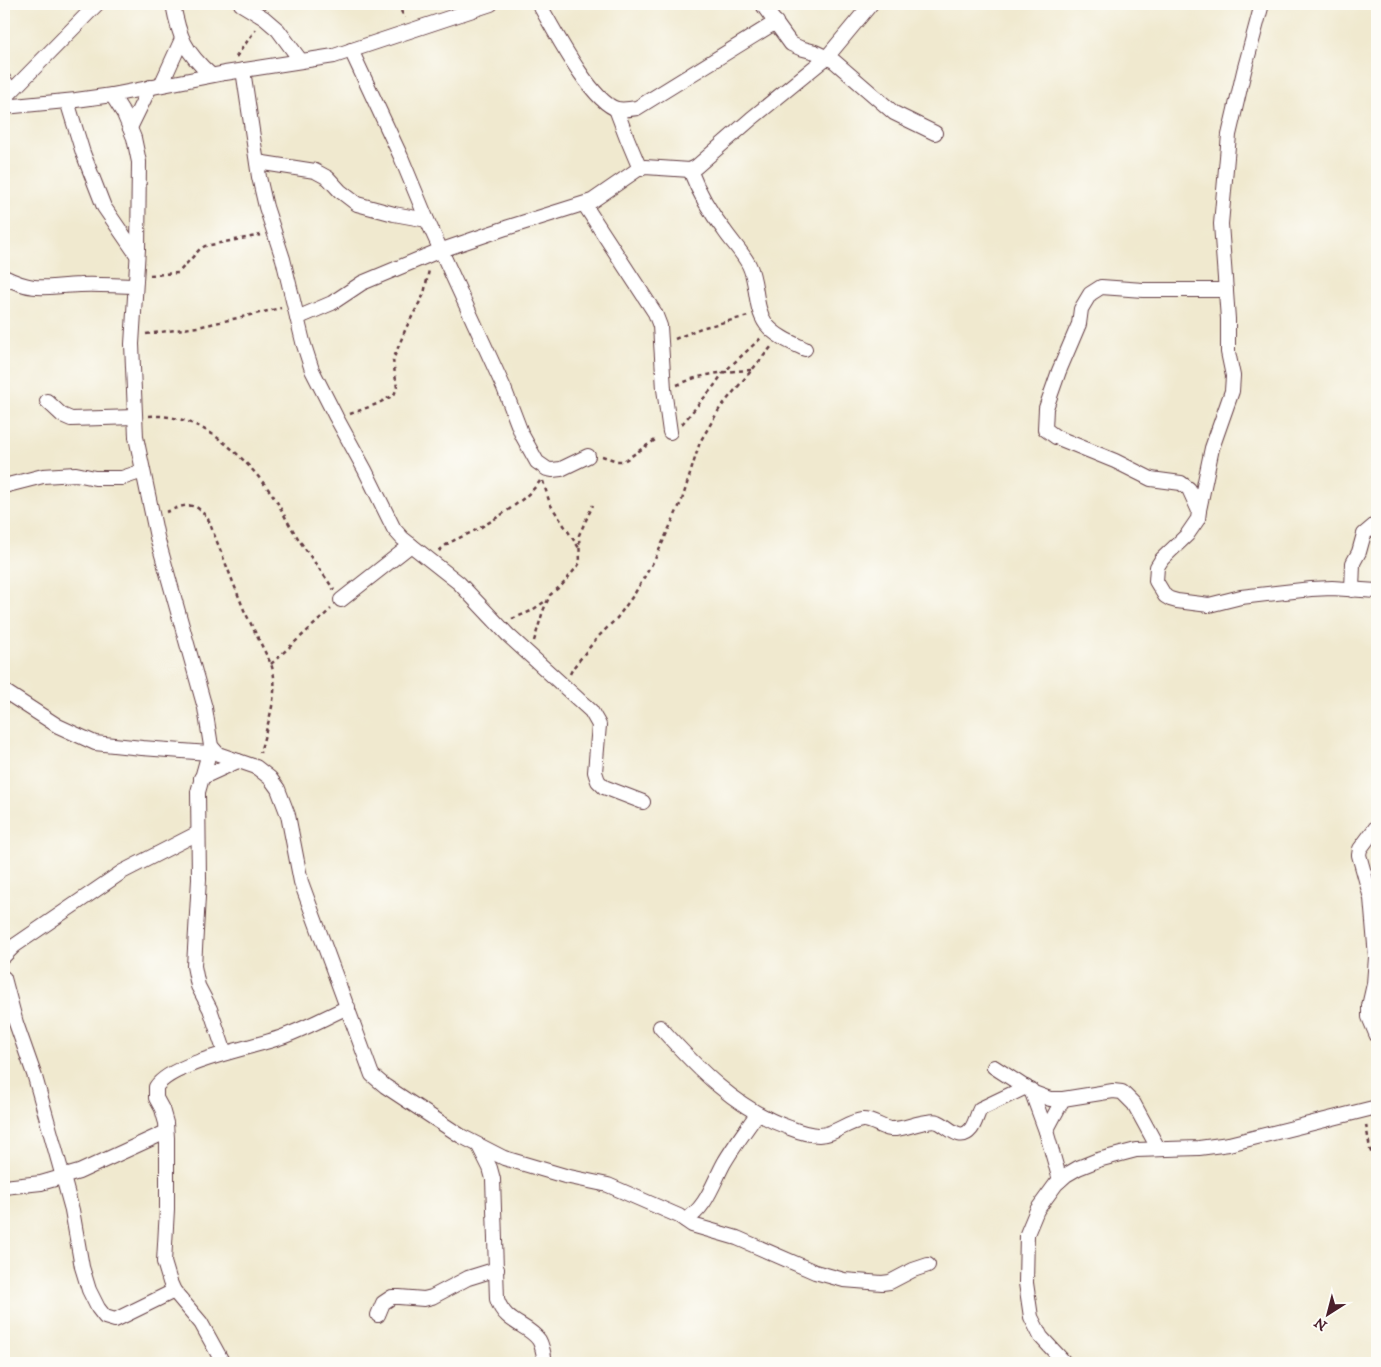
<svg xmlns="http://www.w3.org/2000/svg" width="1381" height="1367" viewBox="0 0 1381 1367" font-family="'IM FELL DW Pica',serif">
<rect width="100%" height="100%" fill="#fdfcf7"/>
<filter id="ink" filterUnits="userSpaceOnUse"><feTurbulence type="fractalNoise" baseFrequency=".02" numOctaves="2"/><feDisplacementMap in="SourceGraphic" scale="10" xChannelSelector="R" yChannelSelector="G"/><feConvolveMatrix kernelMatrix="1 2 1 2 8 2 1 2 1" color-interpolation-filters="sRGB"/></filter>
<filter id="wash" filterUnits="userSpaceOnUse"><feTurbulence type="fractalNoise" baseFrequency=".0096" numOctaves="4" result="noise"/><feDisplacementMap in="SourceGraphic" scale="20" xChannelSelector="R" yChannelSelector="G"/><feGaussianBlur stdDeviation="1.12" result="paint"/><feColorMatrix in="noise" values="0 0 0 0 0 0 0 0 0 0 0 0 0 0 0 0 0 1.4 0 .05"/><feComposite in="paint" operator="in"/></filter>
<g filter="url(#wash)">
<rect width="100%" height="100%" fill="#f0e9cf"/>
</g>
<g filter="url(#ink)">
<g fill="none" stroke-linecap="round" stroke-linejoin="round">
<!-- street casing -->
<g stroke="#633d44" stroke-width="16">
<g id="street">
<path d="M 173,4 C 179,37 185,52 211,75"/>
<polyline points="241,4 264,18 278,30 301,61"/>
<path d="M 539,4 C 553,28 591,102 617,109 C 623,110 631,109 637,108 L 776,22"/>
<polyline points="762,4 791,44 800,48 815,52 834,61 894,113 935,133"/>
<polyline points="351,50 401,157 427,220 504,388 522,435 537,462 547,469 552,470 561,469 588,456"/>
<polyline points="243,70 259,177 266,207 283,259 303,342 312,370 336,417 365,470 394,529 402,538 459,583 509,636 591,711 599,725 595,772 598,781 604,787 643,802"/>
<polyline points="4,80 11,91"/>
<polyline points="161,85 182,39"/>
<polyline points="112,95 124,114 134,138 139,162 138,249 132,344 136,437 157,537 205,708 211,746 218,754 256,767 270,778 278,789 288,815 301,882 372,1075 385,1086 461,1136 504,1158 565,1176 608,1185 679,1216 692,1225 737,1238 815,1272 844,1280 882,1283 890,1282 913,1270 928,1265"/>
<polyline points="4,99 97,4"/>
<polyline points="67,101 83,153 104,207 137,255"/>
<polyline points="4,107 76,100 112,95 225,73 334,56 491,4"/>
<polyline points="616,109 627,138 640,169"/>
<polyline points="130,128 150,87"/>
<polyline points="257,162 315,171 328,178 340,191 357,204 394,214 427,220"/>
<path d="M 690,170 C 699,193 709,211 724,230 C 732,242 743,253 749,265 C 758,283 754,307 766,324 C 775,336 792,343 805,349"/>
<polyline points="584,204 655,313 660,326 664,389 670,432"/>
<path d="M 4,277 C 36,293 47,286 80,285 C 98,284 117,286 135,286"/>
<polyline points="1226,290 1143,290 1101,287 1090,294 1081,309 1079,324 1059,371 1046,408 1045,429 1056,437 1115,461 1151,479 1181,483 1189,489 1199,511 1198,519 1187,535 1162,559 1157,567 1156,581 1165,596 1170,599 1177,601 1209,605 1241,597 1311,589 1332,588 1377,591"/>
<polyline points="297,318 332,303 362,283 436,252 506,228 592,201 637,170 645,167 690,170 696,167 751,119 827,57 871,4"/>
<polyline points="47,401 62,415 71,419 135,417"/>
<polyline points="4,486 43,476 76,474 95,478 122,478 143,471"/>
<polyline points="1199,510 1212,448 1232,391 1233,376 1228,352 1228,319 1221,224 1229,135 1244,71 1262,4"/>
<polyline points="1352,590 1353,563 1359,552 1364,534 1377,523"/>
<polyline points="341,600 411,545"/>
<polyline points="4,691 58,726 95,743 142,748 209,753"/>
<polyline points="211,746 198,792 199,879 194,966 198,986 210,1009 225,1053"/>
<polyline points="201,778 238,761"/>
<polyline points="1377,826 1360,849 1359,855 1371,898 1376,957 1374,984 1369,1006 1369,1017 1377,1036"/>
<polyline points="4,956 14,946 122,872 198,833"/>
<polyline points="4,978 16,1023 35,1077 63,1177 72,1210 82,1267 89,1290 98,1308 105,1317 115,1320 174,1291"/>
<path d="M 660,1027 C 697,1068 737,1110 790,1128 C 800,1132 809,1135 819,1135 C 835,1135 846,1122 862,1120 C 871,1119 880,1127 890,1129 C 902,1130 915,1123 927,1122 C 931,1121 935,1121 938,1122 C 948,1126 960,1143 971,1129 C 975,1124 977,1115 980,1109 L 1026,1087"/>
<polyline points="994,1067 1034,1093 1050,1099 1063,1099 1113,1091 1122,1092 1134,1104 1158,1148"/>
<polyline points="1031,1090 1046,1131 1060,1180"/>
<polyline points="1046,1131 1063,1099"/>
<path d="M 479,1146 L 490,1168 L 493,1179 L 497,1299 C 505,1324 528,1324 539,1340 C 543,1347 544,1356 545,1363"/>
<polyline points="4,1187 41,1183 79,1172 166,1132"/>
<path d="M 685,1220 C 706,1209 713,1183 724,1163 C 734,1146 746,1130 757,1114"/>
<polyline points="378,1315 383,1303 392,1297 399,1297 424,1299 432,1297 468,1278 497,1269"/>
<path d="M 223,1363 L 201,1323 L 174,1291 L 170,1282 L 164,1262 L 167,1209 L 167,1138 L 166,1123 L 162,1109 L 156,1098 L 156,1087 C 172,1062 252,1048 282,1037 C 304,1029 326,1017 348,1007"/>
<polyline points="1065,1363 1041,1337 1031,1317 1026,1283 1027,1234 1037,1210 1056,1184 1066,1175 1078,1168 1098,1160 1136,1150 1199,1148 1229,1144 1377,1107"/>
</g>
</g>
<!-- path -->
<g stroke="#633d44" stroke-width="2.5" stroke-dasharray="4 4" stroke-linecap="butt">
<polyline points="397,4 405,18"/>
<polyline points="236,57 256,29"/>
<polyline points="150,275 178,273 200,249 205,246 261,235"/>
<polyline points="146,334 198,327 281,308"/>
<polyline points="675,339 701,328 748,316"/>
<path d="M 677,385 C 682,383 687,381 692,379 C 711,373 731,371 751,370"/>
<polyline points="350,414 377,404 394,395 397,388 393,360 406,328 424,294 429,270"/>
<path d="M 149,416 C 202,413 242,454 272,494 C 279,504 284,516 291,527 C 304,549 320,569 334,590"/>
<polyline points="682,424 714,386 723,373 761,338"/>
<polyline points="602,456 617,461 624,461 658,438"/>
<polyline points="543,481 550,504 579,548"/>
<path d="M 166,512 C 185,505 194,499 208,519 L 244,610 L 271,664 C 281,690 266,728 260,753"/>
<path d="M 439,551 C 449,541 460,538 472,532 C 493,521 527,500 540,481"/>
<polyline points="512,619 531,611 547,600"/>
<polyline points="534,641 543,611 550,595 563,584 580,563 579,535 593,505"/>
<polyline points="271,664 331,609"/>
<polyline points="570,674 573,668 597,638 617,618 635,593 655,559 682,500 700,442 720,408 772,346"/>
<polyline points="1366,1125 1370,1149 1377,1169"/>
<polyline points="1237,1363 1240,1362"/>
</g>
<!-- street -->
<use href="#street" stroke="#fff" stroke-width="14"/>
</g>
</g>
<!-- margin -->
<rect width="1381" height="1367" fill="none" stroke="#fdfcf7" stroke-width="20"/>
<!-- north arrow -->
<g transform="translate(1328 1314) rotate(216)" stroke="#fdfcf7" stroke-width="4" paint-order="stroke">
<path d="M0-4L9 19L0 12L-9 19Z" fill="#4a1f2b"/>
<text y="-8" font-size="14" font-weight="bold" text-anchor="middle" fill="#4a1f2b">N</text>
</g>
</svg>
